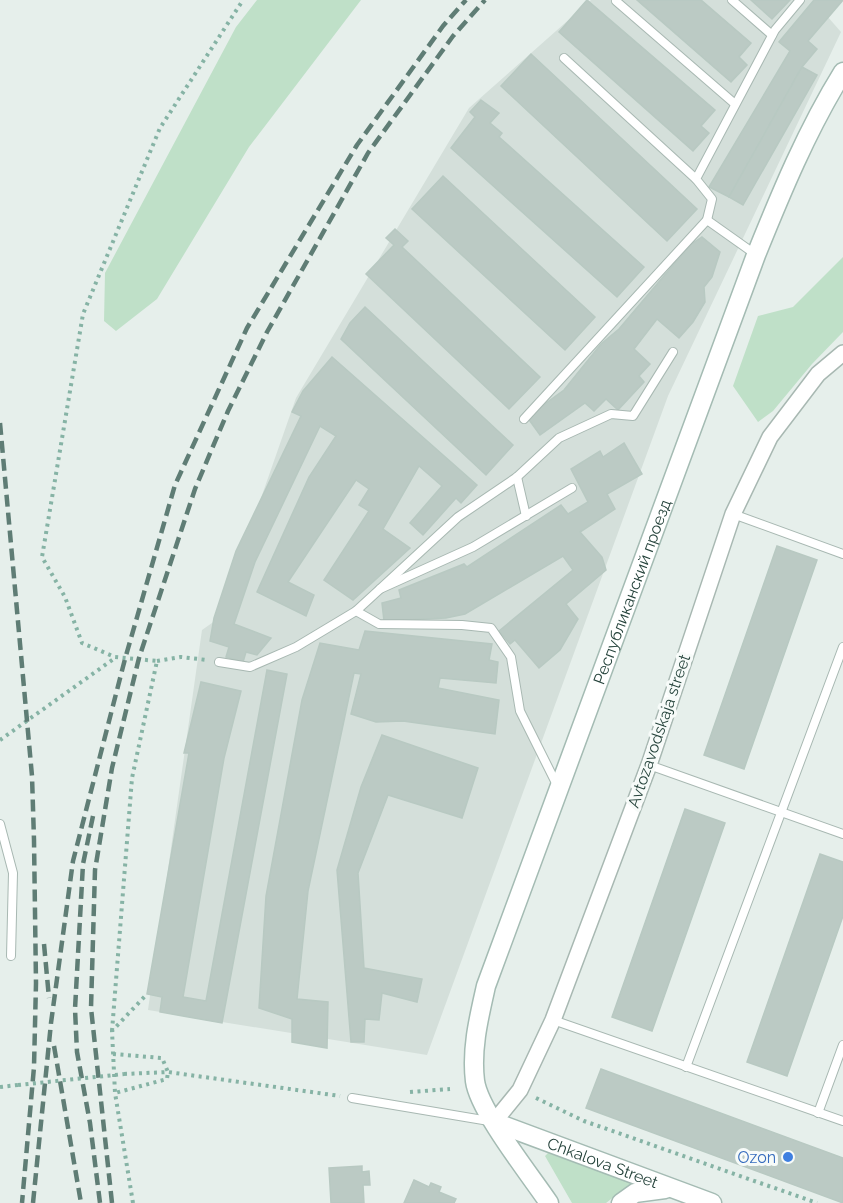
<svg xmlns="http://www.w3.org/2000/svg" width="843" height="1203" viewBox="0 0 843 1203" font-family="Raleway,sans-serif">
<rect width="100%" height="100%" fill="#e6efeb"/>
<!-- built -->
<polygon fill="#d4dfda" points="591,0 842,0 827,16 841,32 668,396 427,1055 148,1010 202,630 219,618 296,398 469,108"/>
<!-- green -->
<g fill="#bfe0c8">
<polygon points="257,0 361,0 249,147 157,299 116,331 104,321 105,273 236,27"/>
<polygon points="843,257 843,332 812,364 773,411 758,422 733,386 758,316 793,307"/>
<polygon points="548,1153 637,1185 625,1188 606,1203 572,1203 545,1156"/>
</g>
<!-- building -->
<g fill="#bbcac4" stroke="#b8c9c2" stroke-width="1.5">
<polygon points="587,0 715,110 701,126 709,133 693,151 559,32"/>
<polygon points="637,0 701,0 751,43 739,57 747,65 731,82"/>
<polygon points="751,0 790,0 772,19"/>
<polygon points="814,0 843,0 808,41 817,49 802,67 729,197 709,187 790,51 779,42"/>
<polygon points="531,54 697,209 667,241 501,86"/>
<polygon points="802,67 817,75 743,205 729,197"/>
<polygon points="481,100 499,113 490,123 502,133 499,137 644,267 617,297 451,148 475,117 470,112"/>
<polygon points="443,176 595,317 565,350 412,209"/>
<polygon points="395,229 408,241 402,247 540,377 509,409 366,274 394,245 386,238"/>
<polygon points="702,237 720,252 712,277 704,287 705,302 693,322 679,338 657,319 634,349 650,364 639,376 644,382 618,410 606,399 594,411 585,403 540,435 527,417 564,390 601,344 619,329 690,245"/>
<polygon points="365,307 513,445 486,475 341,339 350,323"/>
<polygon points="332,357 477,485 461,503 456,498 423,535 410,523 442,486 419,466 383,529 410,548 353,600 324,580 369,511 359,505 369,489 356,480 288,582 314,595 306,616 257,592 309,477 336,436 320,426 255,562 234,624 271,638 257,655 246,652 243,662 226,657 229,647 210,641 214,618 236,551 301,416 292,412 303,391"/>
<polygon points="624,443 642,474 607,494 615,509 580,532 602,557 606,570 566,604 578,619 560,650 539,668 515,640 510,644 499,631 573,570 563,556 465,614 446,618 384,621 382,603 401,598 399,590 464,564 467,567 561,505 568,514 588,502 571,469 600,451 603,457"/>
<polygon points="777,546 817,560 744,769 704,755"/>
<polygon points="365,631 492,644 489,660 498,662 496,683 440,678 438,688 499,700 495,734 403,721 376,722 351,714 361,674 354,673 308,891 297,999 328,1002 327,1048 292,1042 292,1019 259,1008 266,896 302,700 320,643 359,650"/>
<polygon points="267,670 287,674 222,1023 160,1012 162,997 147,994 189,753 184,753 201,682 241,691 224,758 183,997 206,1001"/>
<polygon points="382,735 478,768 462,818 388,795 358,873 364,968 422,979 417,1002 382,993 379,1020 365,1019 364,1042 351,1042 337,870 361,787"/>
<polygon points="685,809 725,823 652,1031 612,1017"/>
<polygon points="820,854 843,862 843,916 787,1076 747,1062"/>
<polygon points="601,1069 843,1158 843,1203 586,1108"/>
<polygon points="362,1166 362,1172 369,1171 370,1185 363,1185 364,1203 331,1203 329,1168"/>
<polygon points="414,1180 429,1187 431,1183 441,1187 439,1192 456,1199 454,1203 404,1203"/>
</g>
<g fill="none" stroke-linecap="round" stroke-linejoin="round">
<!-- lane casing -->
<g stroke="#a8b8b2" stroke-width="10">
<g id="lane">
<polyline points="732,0 772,35"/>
<polyline points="616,1 735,104"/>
<polyline points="564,58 696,179"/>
<polyline points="707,220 712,199 696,179 775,30 800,0"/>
<polyline points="524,419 707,220 755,254"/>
<polyline points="517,477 526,516"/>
<polyline points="733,514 843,554"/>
<polyline points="380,589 458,517 517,477 559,438 611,414 633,416 673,352"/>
<polyline points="356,611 380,589 473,547 572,488"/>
<polyline points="219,662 250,667 296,647 356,611 379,624 462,625 491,628 511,657 520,711 557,785"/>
<polyline points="649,765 843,834"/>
<polyline points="0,824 13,873 11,956"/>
<polyline points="553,1020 843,1121"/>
<polyline points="686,1067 843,647"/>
<polyline points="352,1098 489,1121"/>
<polyline points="818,1113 843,1045"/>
</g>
</g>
<!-- street casing -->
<g stroke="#a8b8b2" stroke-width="18">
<polyline id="street" points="494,1122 520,1090 553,1020 649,765 733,514 770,437 818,374 843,353"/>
</g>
<!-- secondary casing -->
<g stroke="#a4bbb3" stroke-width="21">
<g id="secondary">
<path id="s1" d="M 494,1122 L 712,1203"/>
<path id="s2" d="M 549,1203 C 531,1176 479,1111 475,1081 C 471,1049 479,1017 486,986 L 756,255 C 781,193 807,130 843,72"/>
<polyline points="621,1203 635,1193 665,1189"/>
</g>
</g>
<!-- path -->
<g stroke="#86b3a5" stroke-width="4" stroke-dasharray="3 4.5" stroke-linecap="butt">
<polyline points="157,661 181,657 207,660"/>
<polyline points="0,740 115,658"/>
<polyline points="112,1031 132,778 157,661 115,657 82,643 65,597 42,557 83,314 160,128 243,0"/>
<polyline points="113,1054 162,1058 168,1072 167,1079 115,1093"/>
<polyline points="124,1074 168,1072 340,1096"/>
<polyline points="0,1087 18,1085"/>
<polyline points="410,1092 450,1089"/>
<polyline points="536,1098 584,1121 817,1203"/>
<polyline points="133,1203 115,1093 112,1031 147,994"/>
</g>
<!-- lane -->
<use href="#lane" stroke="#fff" stroke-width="8"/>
<!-- street -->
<use href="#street" stroke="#fff" stroke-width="15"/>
<!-- secondary -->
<use href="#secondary" stroke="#fff" stroke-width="18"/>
<!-- rail -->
<g stroke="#5f7d75" stroke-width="4.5" stroke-dasharray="12 6" stroke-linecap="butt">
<polyline points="0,423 32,776 34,840 36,983 34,1067 22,1203"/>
<polyline points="93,816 83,864 75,1009 77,1052 90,1123 100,1203"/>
<polyline points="44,944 49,998"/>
<polyline points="54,1046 81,1203"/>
<polyline points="33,1203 51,1023 73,861 125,659 175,485 247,328 357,145 443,26 466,0"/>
<polyline points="112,1203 91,1008 95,870 112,768 139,658 195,489 228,411 267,332 368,153 453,36 485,0"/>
</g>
<!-- path-bridge -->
<polyline stroke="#86b3a5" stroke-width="4" stroke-dasharray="3 4.5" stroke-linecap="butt" points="18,1085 124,1074"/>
</g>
<!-- markers -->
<circle fill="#3f7fe0" stroke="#f7fbf9" stroke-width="2" cx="788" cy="1157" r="6"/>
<g text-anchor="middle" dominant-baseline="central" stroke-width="6" stroke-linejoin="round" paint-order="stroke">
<!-- street labels -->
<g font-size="16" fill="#24423a" stroke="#f7fbf9">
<text stroke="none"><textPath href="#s2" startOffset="660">Республиканский проезд</textPath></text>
<text transform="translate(659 731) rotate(-71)">Avtozavodskaja street</text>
<text stroke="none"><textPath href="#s1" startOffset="116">Chkalova Street</textPath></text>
</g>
<!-- shop labels -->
<g font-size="16" fill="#366cbe" stroke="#f7fbf9" text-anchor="end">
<text x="776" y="1157">Ozon</text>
</g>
</g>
</svg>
